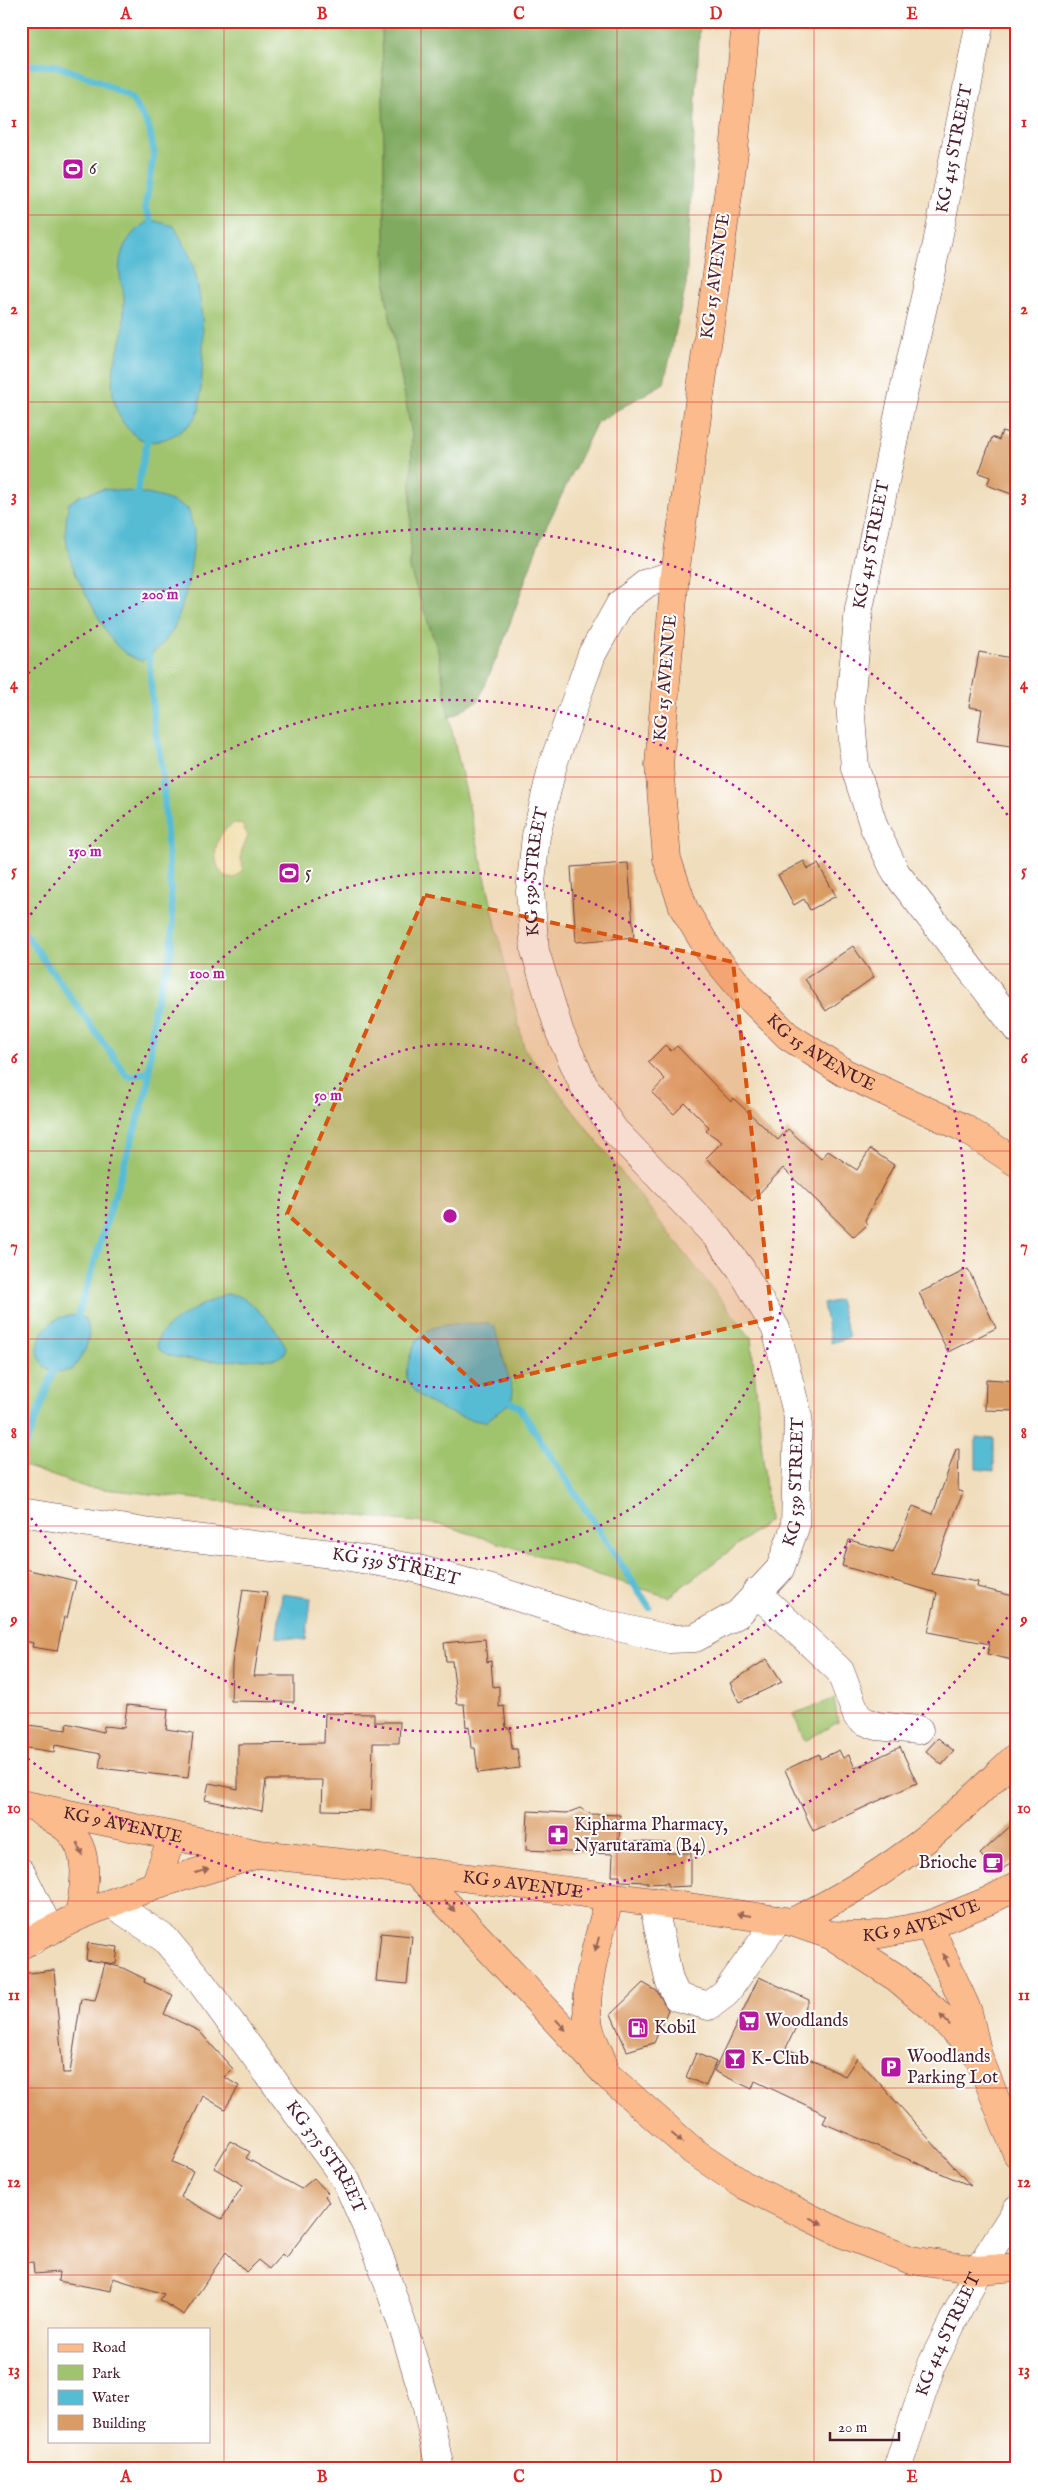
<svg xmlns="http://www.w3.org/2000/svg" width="1038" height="2490" viewBox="0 0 1038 2490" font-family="'IM FELL English',serif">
<rect width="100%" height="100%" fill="#fff"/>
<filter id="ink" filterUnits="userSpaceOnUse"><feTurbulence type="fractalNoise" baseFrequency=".02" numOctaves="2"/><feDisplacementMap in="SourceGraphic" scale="10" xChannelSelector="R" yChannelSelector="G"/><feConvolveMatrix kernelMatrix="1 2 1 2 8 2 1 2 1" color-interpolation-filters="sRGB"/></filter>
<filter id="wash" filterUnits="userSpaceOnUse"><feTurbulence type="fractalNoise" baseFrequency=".0096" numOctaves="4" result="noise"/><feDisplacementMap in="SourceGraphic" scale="20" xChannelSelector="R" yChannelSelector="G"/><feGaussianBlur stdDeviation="1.12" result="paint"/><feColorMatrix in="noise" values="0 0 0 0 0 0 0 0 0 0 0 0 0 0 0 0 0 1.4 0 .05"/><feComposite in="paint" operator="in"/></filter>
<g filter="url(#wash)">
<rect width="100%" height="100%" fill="#f0ddbc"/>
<!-- green -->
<g fill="#a0c46e" stroke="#75724c">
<polygon points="21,21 382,21 386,295 412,435 410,569 439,654 449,718 524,1048 751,1338 769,1521 668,1597 443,1525 85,1487 21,1465"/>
<polygon points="834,1699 838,1722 805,1741 793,1714"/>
</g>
<!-- forest -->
<polygon fill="#80aa61" stroke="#656446" points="382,21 700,21 686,285 664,383 597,422 539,542 503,643 478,701 449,718 439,654 410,569 412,435 386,295"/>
<!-- sand -->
<path fill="#eeda9e" stroke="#9c7c64" d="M 234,823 L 242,824 L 248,836 C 246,842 242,847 241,854 C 240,860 245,866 241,872 C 224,896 197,845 234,823 Z"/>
<!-- water -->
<g fill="#56bcd4" stroke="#506e80">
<path d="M 151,220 L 174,226 C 179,236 186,246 190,256 C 204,297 205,345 201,388 C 200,395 200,404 199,410 C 194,427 163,445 146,441 C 130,437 117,416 114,401 C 109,378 115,360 122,338 C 125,328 123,315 124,304 C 125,294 121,285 120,275 C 117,250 130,231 151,220 Z"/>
<path d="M 104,489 C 136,492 160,493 188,509 C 190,517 193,525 194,532 C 194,557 184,618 168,637 C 161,647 152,654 142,661 C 114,652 108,634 94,609 C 74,573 59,546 69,503 L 81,495 Z"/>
<path d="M 226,1294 C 231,1295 237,1295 241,1297 C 258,1307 277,1329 286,1347 L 284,1354 L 275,1359 C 246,1359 202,1364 175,1357 C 119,1343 210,1300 226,1294 Z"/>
<polygon points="839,1300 849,1337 831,1343 823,1304"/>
<path d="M 75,1315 L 85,1318 C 94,1338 85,1353 72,1370 C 27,1381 31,1330 59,1318 C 64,1316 70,1316 75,1315 Z"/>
<path d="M 483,1323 L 494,1325 L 513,1393 L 511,1402 L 485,1422 C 464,1420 413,1402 407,1379 C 405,1372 409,1361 411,1353 C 415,1342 421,1332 433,1328 C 448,1323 466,1324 483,1323 Z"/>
<polygon points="976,1437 994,1439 994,1471 976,1469"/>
<polygon points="282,1594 311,1598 306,1640 277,1637"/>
</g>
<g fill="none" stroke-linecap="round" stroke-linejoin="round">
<!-- stream -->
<g stroke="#56bcd4" stroke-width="7">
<polyline points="21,65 57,66 96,80 131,98 149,127 154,153 145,208 151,220"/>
<polyline points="137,492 147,441"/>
<polyline points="21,928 128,1077 149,1072"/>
<polyline points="78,1316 148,1086 154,1009 171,952 173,924 162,768 154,721 149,656"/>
<polyline points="511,1402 519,1407 649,1607"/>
<polyline points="21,1457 54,1370"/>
</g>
</g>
<g id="blocks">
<!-- building -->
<g fill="#d99c65">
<polygon points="1002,431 1017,436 1017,496 987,485 990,477 979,473 992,437 999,440"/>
<polygon points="979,652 1017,659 1017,747 977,741 982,709 969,707"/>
<polygon points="804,861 808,869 818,864 836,896 810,910 804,899 794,905 778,875"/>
<polygon points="628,863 634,937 576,942 571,867"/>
<polygon points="853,946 874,977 826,1011 805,979"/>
<polygon points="665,1045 671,1051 677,1046 731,1102 733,1098 778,1140 788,1129 821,1159 828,1151 857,1170 870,1149 894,1165 865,1220 868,1224 854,1237 783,1168 752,1201 706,1158 722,1142 706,1131 709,1127 685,1103 674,1114 652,1093 665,1079 648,1062"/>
<polygon points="968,1269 996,1328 948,1352 919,1293"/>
<polygon points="986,1379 1017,1381 1017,1411 985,1410"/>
<polygon points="956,1449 959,1449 958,1491 963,1492 932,1574 978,1582 977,1587 1017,1597 1017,1644 1012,1660 987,1654 990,1644 928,1632 937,1593 842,1566 849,1540 893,1552 913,1506 933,1514"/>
<polygon points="21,1568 76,1581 67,1618 64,1617 57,1651 32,1647 33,1643 21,1640"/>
<polygon points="243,1589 267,1592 254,1676 294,1676 294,1702 231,1701 232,1664"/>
<polygon points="485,1639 487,1662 491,1661 493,1687 499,1686 499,1707 504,1706 506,1728 510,1728 512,1749 517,1749 520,1768 478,1773 475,1748 471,1748 469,1726 466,1727 464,1704 457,1704 452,1661 446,1661 444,1643"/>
<polygon points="767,1659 782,1682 739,1702 730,1683"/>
<polygon points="127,1705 168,1709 166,1729 193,1733 188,1778 99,1768 101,1754 55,1745 54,1752 21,1747 21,1724 66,1730 67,1723 103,1732 104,1726 124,1728"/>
<polygon points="325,1713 374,1714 374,1722 400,1722 399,1743 373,1743 371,1811 322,1810 323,1780 266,1780 262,1811 205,1800 209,1783 238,1789 238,1744 324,1743"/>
<polygon points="938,1738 954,1751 942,1765 926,1751"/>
<polygon points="900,1747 917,1783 813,1831 785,1770 819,1754 820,1759 839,1750 843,1758 849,1755 855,1768"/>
<polygon points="580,1808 590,1814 620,1815 619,1841 668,1843 667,1853 691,1853 691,1886 668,1887 668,1883 648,1884 648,1882 620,1881 620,1876 612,1876 613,1854 526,1850 528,1811 567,1813"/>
<polygon points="1017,1820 1017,1856 998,1874 980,1854"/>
<polygon points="381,1933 412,1936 407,1984 376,1981"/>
<polygon points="88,1943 118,1947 116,1964 86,1960"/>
<polygon points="105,1963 123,1968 145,1979 144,1982 173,1995 164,2014 199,2031 233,2069 224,2077 239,2086 225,2109 203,2096 172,2162 193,2171 181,2197 222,2219 243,2185 214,2168 230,2141 250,2152 246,2158 301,2189 314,2178 328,2193 325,2196 329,2202 286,2258 282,2254 269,2269 258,2260 246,2272 226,2252 184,2315 160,2300 164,2294 113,2278 111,2291 58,2281 59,2272 34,2274 33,2262 21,2263 21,1974 54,1970 63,2073 70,2073 81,1999 95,2001"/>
<polygon points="759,1977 809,2000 786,2048 845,2076 857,2058 971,2186 823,2123 827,2115 755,2081 752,2089 714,2071"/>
<polygon points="643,1983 657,1991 668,2010 654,2043 627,2051 611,2014"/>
<polygon points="696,2053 716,2062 706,2086 686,2077"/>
</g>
</g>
</g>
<g filter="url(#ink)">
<use href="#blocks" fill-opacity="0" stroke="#633c41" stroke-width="1"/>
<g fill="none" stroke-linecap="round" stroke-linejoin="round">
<!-- minor casing -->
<g stroke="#633c41" stroke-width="29">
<g id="minor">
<polyline points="980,21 937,244 900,408 859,609 850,703 855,768 874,827 896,873 1017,1029"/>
<path id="s1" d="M 21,1512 L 151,1533 L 332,1554 L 414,1568 L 495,1590 L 596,1622 L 669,1639 L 695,1638 L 738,1614 L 780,1569 L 795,1527 L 798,1417 L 776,1329 L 741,1269 L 718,1238 L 614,1130 L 584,1086 L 560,1033 L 535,951 L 530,892 L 536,836 L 553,764 L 592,654 L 620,604 L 647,583 L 675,574"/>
<polyline points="756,1592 840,1671 857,1716 864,1721 877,1726 919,1730"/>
<polyline points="21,1872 50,1931"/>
<polyline points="653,1902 669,1980 677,1997 709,2006 725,1994 778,1920"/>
<path id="s2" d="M 111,1903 L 165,1939 L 201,1982 L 346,2180 L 379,2256 L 406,2336 L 426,2403 L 440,2469"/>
<polyline points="21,1926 33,1940"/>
<path id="s3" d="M 897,2469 L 932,2364 L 978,2270 L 1017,2209"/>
</g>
</g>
<!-- major casing -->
<g stroke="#633c41" stroke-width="29">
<g id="major">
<path id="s4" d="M 746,21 L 734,152 L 675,574 L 659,765 L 667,859 L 684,909 L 709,950 L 744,992 L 788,1036 L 845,1073 L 964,1128 L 1017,1163"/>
<path id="s5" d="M 21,1804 L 259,1854 L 416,1871 L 653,1902 L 792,1922 L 830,1935 L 869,1936 L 929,1925 L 988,1901 L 1017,1886"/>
<path d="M 41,1812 C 50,1818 61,1823 68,1830 C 92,1852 84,1888 79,1916"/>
<polyline points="416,1871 608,2076 693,2151 744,2185 843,2234 911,2260 978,2270 1017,2267"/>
<polyline points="155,1885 172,1837"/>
<path d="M 792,1922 C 840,1899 884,1872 926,1839 C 958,1814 987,1784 1017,1756"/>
<polyline points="929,1925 968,2012 978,2055 1017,2154"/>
<polyline points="831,1935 897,1978 933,2009 977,2054"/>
<polyline points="21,1945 79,1916 155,1885 255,1855"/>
<path d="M 603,2063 C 599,2052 593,2041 590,2030 C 580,1994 600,1933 610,1897"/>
</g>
</g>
<!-- minor -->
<use href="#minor" stroke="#fff" stroke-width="28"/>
<!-- major -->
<use href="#major" stroke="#fbbb8d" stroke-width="28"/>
</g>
<!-- one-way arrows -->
<defs><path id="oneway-solid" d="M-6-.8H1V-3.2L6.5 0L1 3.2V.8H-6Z" transform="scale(1.25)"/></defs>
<g fill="#9a6557">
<use href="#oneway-solid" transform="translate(80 1849) rotate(69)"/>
<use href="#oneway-solid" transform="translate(202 1871) rotate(-17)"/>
<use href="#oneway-solid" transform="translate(450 1906) rotate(47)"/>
<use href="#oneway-solid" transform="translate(744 1915) rotate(-172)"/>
<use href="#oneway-solid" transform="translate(597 1944) rotate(106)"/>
<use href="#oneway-solid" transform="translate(946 1960) rotate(-115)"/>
<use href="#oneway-solid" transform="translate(945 2020) rotate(-134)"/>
<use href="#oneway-solid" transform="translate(561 2025) rotate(47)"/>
<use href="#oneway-solid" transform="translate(677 2138) rotate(41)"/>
<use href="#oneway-solid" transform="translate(816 2221) rotate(26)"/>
</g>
</g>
<!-- marked area -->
<path fill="#d8530f" fill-opacity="0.2" stroke="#d8530f" stroke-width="4" stroke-dasharray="10 6" stroke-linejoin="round" d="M 425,895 L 733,962 L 772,1318 L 478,1386 L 287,1214 Z"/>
<!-- grid -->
<path fill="none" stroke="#d62828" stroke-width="1" stroke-opacity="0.55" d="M 224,21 L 224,2469M 421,21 L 421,2469M 617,21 L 617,2469M 814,21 L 814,2469M 21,215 L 1017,215M 21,402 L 1017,402M 21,589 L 1017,589M 21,777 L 1017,777M 21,964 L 1017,964M 21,1151 L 1017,1151M 21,1339 L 1017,1339M 21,1526 L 1017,1526M 21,1713 L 1017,1713M 21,1901 L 1017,1901M 21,2088 L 1017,2088M 21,2275 L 1017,2275"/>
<!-- distance rings -->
<g fill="none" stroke="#b5179e" stroke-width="2.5" stroke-dasharray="2.5 5">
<circle cx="450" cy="1216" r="172"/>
<circle cx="450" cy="1216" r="344"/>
<path d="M22 927A516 516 0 1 1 22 1505"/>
<path d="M1016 1605A687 687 0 0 1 22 1754M22 678A687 687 0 0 1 1016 827"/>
</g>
<!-- icons -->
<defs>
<g id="stadium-square" transform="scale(1.125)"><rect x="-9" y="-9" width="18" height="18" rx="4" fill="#b5179e" stroke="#fff"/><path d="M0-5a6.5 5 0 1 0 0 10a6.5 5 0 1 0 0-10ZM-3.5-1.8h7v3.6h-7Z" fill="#fff"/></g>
<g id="pharmacy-square" transform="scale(1.125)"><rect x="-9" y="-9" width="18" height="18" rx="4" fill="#b5179e" stroke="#fff"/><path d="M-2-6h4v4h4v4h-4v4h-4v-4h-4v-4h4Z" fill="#fff"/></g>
<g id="cafe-square" transform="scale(1.125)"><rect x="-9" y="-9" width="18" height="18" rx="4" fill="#b5179e" stroke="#fff"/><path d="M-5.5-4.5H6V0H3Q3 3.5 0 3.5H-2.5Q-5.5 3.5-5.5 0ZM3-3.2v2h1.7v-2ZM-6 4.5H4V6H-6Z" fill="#fff"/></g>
<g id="supermarket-square" transform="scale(1.125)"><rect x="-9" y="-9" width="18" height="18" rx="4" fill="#b5179e" stroke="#fff"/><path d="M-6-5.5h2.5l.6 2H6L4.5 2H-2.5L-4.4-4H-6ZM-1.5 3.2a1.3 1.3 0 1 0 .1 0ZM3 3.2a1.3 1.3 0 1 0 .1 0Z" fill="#fff"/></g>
<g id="fuel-square" transform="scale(1.125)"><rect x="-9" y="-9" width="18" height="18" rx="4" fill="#b5179e" stroke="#fff"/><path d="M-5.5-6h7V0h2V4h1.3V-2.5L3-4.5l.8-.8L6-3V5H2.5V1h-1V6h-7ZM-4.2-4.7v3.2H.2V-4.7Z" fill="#fff"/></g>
<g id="bar-square" transform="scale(1.125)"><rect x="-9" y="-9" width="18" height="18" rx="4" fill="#b5179e" stroke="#fff"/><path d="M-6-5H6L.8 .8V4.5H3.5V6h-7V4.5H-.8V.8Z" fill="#fff"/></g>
<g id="parking-square" transform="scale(1.125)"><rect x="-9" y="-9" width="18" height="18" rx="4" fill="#b5179e" stroke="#fff"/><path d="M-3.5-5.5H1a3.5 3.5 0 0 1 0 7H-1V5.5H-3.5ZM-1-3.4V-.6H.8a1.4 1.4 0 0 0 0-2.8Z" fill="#fff"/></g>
</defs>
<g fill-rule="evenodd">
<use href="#stadium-square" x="73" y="169"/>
<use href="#stadium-square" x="289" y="873"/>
<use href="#pharmacy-square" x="558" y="1835"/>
<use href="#cafe-square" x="993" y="1863"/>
<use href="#supermarket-square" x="749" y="2021"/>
<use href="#fuel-square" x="638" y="2028"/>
<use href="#bar-square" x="735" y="2059"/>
<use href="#parking-square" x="891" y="2067"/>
</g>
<g text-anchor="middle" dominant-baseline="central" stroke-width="4" stroke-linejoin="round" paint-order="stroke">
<!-- street labels -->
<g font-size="18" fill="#4a1f2b" stroke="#fff">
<text transform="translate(955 149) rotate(-79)">KG 415 STREET</text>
<text transform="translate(716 276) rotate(-82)">KG 15 AVENUE</text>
<text transform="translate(872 545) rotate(-79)">KG 415 STREET</text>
<text transform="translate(666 678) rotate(-85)">KG 15 AVENUE</text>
<text stroke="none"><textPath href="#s1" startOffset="1579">KG 539 STREET</textPath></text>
<text stroke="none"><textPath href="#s4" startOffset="1098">KG 15 AVENUE</textPath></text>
<text stroke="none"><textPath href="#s1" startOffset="888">KG 539 STREET</textPath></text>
<text stroke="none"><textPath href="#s1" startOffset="379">KG 539 STREET</textPath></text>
<text stroke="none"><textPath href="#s5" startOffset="104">KG 9 AVENUE</textPath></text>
<text stroke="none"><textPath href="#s5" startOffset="509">KG 9 AVENUE</textPath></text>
<text stroke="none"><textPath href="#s5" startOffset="914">KG 9 AVENUE</textPath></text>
<text stroke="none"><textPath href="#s2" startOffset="336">KG 375 STREET</textPath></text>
<text stroke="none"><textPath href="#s3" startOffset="144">KG 414 STREET</textPath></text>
</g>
<!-- poi labels -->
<g font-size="18" fill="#4a1f2b" stroke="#fff" text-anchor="start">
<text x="89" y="169">6</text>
<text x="305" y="873">5</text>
<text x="574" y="1825">Kipharma Pharmacy,<tspan x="574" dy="21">Nyarutarama (B4)</tspan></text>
<text x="977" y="1863" text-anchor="end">Brioche</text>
<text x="765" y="2021">Woodlands</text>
<text x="654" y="2028">Kobil</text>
<text x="907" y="2057">Woodlands<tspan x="907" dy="21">Parking Lot</tspan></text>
<text x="751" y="2059">K-Club</text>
</g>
</g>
<circle cx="450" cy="1216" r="8" fill="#b5179e" stroke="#fff" stroke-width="2.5"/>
<g font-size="15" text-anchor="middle" font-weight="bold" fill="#b5179e" stroke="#fff" stroke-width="4" stroke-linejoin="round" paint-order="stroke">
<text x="160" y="599">200 m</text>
<text x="85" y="856">150 m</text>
<text x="207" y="978">100 m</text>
<text x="328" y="1100">50 m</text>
</g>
<!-- margin -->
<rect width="1038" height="2490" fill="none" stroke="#fff" stroke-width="55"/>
<!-- legend -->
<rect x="48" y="2328" width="162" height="115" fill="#ffffff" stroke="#b7a5aa"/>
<rect x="58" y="2344" width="25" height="8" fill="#fbbb8d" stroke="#b7a5aa"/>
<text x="92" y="2352" font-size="15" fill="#4a1f2b">Road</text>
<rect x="58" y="2365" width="25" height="15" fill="#a0c46e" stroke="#b7a5aa"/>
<text x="92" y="2378" font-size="15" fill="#4a1f2b">Park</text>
<rect x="58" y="2390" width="25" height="15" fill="#56bcd4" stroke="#b7a5aa"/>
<text x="92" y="2402" font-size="15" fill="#4a1f2b">Water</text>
<rect x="58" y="2415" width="25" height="15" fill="#d99c65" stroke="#b7a5aa"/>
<text x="92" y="2428" font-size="15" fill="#4a1f2b">Building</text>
<!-- scale -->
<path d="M830 2432v8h69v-8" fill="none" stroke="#4a1f2b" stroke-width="2.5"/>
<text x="838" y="2432" font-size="15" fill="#4a1f2b" stroke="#ffffff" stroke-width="4" paint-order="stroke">20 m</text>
<rect x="28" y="28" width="982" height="2434" fill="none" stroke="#d62828" stroke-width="2"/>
<g font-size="16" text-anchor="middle" font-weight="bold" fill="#d62828">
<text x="126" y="19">A</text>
<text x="322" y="19">B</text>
<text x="519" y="19">C</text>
<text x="716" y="19">D</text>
<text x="912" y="19">E</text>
<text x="14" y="127">1</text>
<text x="1024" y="127">1</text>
<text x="14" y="314">2</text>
<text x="1024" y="314">2</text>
<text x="14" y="501">3</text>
<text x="1024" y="501">3</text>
<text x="14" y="689">4</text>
<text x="1024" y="689">4</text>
<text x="14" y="876">5</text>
<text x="1024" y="876">5</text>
<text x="14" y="1063">6</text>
<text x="1024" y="1063">6</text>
<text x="14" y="1251">7</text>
<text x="1024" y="1251">7</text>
<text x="14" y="1438">8</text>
<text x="1024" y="1438">8</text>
<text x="14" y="1625">9</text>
<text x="1024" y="1625">9</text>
<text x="14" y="1813">10</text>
<text x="1024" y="1813">10</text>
<text x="14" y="2000">11</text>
<text x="1024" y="2000">11</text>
<text x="14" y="2187">12</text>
<text x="1024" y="2187">12</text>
<text x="14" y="2375">13</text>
<text x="1024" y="2375">13</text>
<text x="126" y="2482">A</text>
<text x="322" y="2482">B</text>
<text x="519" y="2482">C</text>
<text x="716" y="2482">D</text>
<text x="912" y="2482">E</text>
</g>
</svg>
